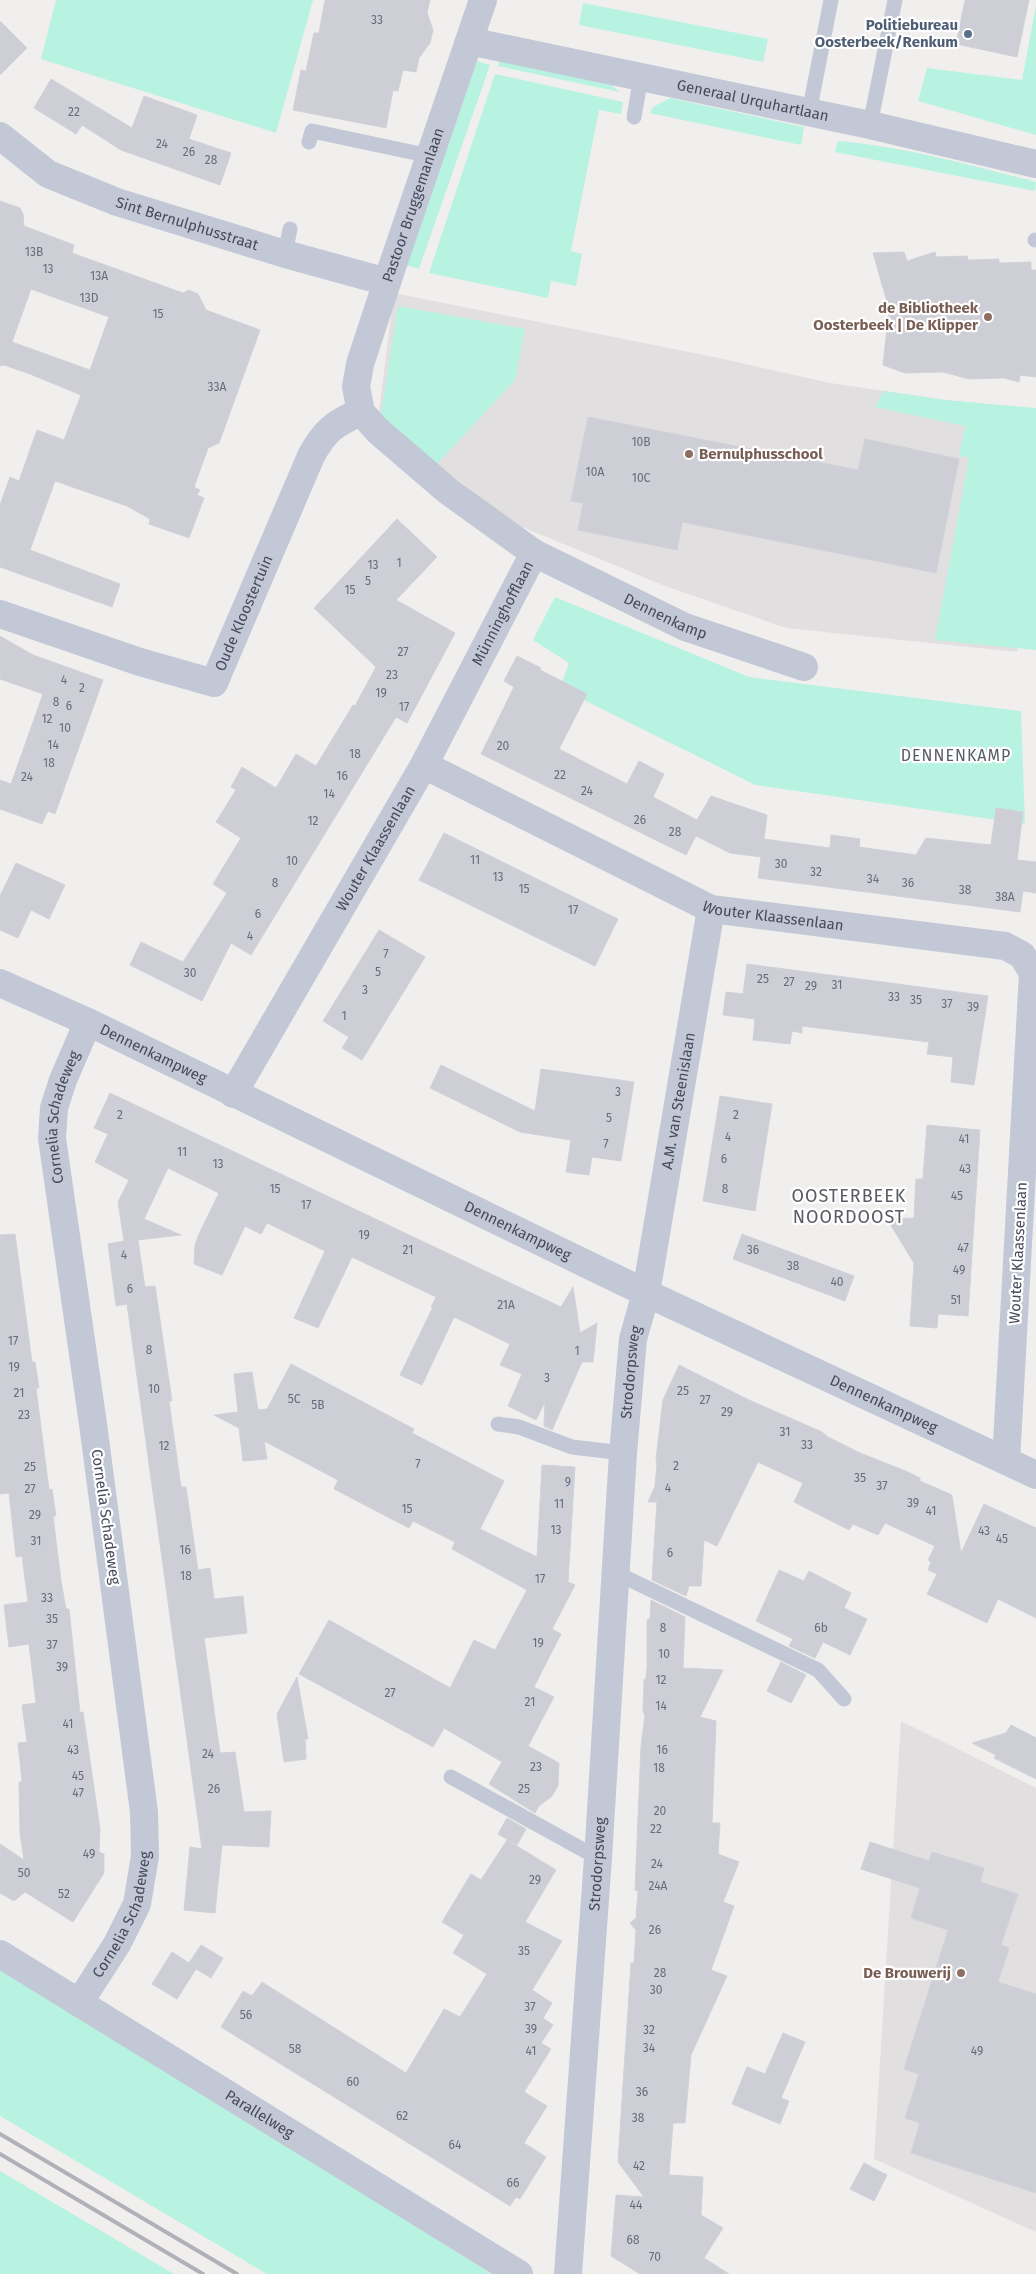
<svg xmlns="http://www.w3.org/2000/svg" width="1036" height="2274" viewBox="0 0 1036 2274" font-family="'Fira Sans',sans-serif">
<rect width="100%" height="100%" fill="#f1efee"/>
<!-- education -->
<g fill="#e2dfe0">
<polygon points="394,293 719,358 830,383 946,400 1036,409 1036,537 1017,652 786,628 665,586 515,524 378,419"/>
<polygon points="901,1721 1036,1788 1036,2232 874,2159"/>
</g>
<!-- green -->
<g fill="#b8f2e0">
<polygon points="56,0 313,0 276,133 41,59"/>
<polygon points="583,3 768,39 763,62 579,25"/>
<polygon points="1036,5 1036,135 918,101 927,68 1022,80"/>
<polygon points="500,60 611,85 620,92 498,66"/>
<polygon points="477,61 490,65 419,269 406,265"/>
<polygon points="495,74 623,102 621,114 599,110 571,251 582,254 576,286 551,281 548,298 429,273"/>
<polygon points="670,98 804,127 801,145 650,113 653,107"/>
<path d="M 838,141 C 902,146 974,166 1036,182 L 1035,191 L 835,152 Z"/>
<polygon points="398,306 525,329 515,380 435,466 381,415"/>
<polygon points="884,391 945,400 1036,408 1036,650 935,640 969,458 959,456 965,426 875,407"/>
<polygon points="555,597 749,677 1021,711 1025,824 755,785 560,688 569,663 533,640"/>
<polygon points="0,1968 492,2274 267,2274 0,2116"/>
<polygon points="0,2171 174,2274 0,2274"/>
</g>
<!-- building -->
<g fill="#cdced6" stroke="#d1d1da" fill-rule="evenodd">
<polygon points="325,0 430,0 427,13 433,30 430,43 419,58 416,72 403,70 398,91 393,90 386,128 293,110 301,70 306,71 314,33 319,33"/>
<polygon points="965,0 1029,0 1017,57 956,44"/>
<polygon points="0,21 27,48 0,75"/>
<polygon points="51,79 132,128 144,96 197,115 189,139 231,153 220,185 121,150 82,125 76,134 34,108"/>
<path d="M 0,201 L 20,208 L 23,214 L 24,226 L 74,245 L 72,253 L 183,293 L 189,290 L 198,294 L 206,310 L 260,330 L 219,443 L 208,448 L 194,487 L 200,490 L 197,495 L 204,498 L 189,538 L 149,524 L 150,519 L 127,506 L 55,481 L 30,550 L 120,584 L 112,607 L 0,567 L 0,505 L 10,477 L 19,481 L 37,430 L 64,440 L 81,395 L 30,374 L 4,365 L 0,366 ZM 31,289 L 109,317 L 90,370 L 12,342 Z"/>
<polygon points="904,252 907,261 935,252 936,257 967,256 968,260 999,259 999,263 1031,262 1031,270 1036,270 1036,377 1020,375 1019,382 1004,378 969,379 943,372 905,373 883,365 889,309 873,253"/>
<polygon points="588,417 858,470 865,439 959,459 936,573 682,522 677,550 578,530 583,503 571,501"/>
<polygon points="397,519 437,557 396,600 455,633 407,723 396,717 251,955 231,943 202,1001 130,965 141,942 183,962 227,893 213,884 241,838 216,822 236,790 231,787 242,767 276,788 296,754 316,766 353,705 355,706 376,667 314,608"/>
<polygon points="0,636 33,655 103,680 55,814 48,811 42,824 0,809 0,780 11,784 43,694 0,679"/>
<polygon points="517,656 541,668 540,670 587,694 559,749 627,784 639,761 664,774 653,797 697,820 711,796 767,815 764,839 830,848 831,835 860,839 859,847 916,855 926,838 991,845 996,808 1023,812 1017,860 1036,862 1036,893 1023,891 1020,912 758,878 761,857 730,853 696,836 686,855 481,754 514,687 504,681"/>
<polygon points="444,833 618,919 595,966 419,880"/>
<polygon points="16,863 65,885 49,919 31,910 18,938 0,930 0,896"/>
<polygon points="379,930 425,957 362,1060 342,1048 349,1037 323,1021"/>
<polygon points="747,964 988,996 974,1085 951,1082 953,1057 927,1054 929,1042 802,1026 802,1033 792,1031 790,1044 753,1040 755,1019 723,1015 726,992 743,994"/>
<polygon points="441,1065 535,1111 541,1069 634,1082 621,1161 592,1157 589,1175 566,1172 571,1140 520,1132 430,1088"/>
<polygon points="110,1093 561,1307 573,1287 580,1333 597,1323 593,1362 582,1362 552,1430 544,1426 545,1402 536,1420 508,1406 522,1374 500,1365 510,1344 454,1317 422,1385 400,1375 433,1307 431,1307 436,1297 352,1257 318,1328 294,1318 325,1251 267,1223 261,1234 245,1226 222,1275 194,1264 195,1245 199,1234 219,1193 168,1168 144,1219 181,1235 138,1240 145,1287 155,1286 172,1401 169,1401 181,1487 186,1487 198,1570 210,1568 214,1599 243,1596 247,1633 204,1638 220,1753 235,1752 244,1812 271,1811 269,1847 222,1845 215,1913 184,1910 190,1847 202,1849 127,1304 116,1306 108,1244 124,1241 118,1202 129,1180 95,1162 108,1134 94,1128"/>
<polygon points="720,1096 772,1104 755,1211 703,1201"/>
<polygon points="927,1125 980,1130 968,1316 938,1314 937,1328 910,1326 914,1263 887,1219 914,1218 916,1179 923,1179"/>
<polygon points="15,1234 32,1362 35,1362 39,1388 36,1388 49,1490 52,1489 56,1516 53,1516 61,1581 66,1609 69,1609 80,1713 83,1712 100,1829 99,1852 104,1854 104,1873 73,1922 25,1892 14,1901 0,1893 0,1844 24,1860 20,1833 19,1782 22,1782 18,1743 27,1742 22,1705 36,1703 29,1644 9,1647 4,1605 28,1602 22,1556 16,1557 9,1493 0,1494 0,1235"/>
<polygon points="742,1234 854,1276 845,1301 733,1259"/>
<polygon points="291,1364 414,1429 412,1433 504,1481 480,1529 537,1557 542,1465 575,1467 568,1582 575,1585 552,1629 561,1634 534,1687 554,1697 528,1746 559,1763 558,1786 552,1796 539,1806 535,1813 489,1784 502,1762 444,1728 433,1747 299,1674 329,1620 450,1688 474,1640 495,1650 527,1590 452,1549 455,1542 413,1521 409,1528 334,1489 338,1480 264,1441 267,1459 243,1461 239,1428 214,1415 238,1412 234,1374 252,1372 258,1410 267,1409"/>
<polygon points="679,1365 749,1400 822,1432 828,1437 860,1453 908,1472 920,1478 920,1481 952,1495 961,1553 984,1504 1036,1528 1036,1618 998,1599 987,1623 927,1594 937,1574 928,1570 931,1562 928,1560 935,1546 885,1523 878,1535 853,1524 849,1530 794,1502 803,1483 758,1462 717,1546 704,1540 701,1586 689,1586 686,1596 652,1580 657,1502 648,1502 655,1486 657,1464 656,1459 663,1400"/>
<polygon points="779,1570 804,1581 809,1571 851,1593 844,1608 867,1619 850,1655 823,1642 815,1658 789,1646 793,1639 756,1621"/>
<polygon points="651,1600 685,1617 683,1668 723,1670 700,1717 716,1721 712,1823 720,1823 718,1854 739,1862 723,1902 734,1906 711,1970 727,1976 691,2055 685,2123 673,2123 669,2175 703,2177 701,2215 723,2228 704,2258 729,2274 640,2274 611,2256 616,2195 644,2197 618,2162 631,1963 634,1963 636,1930 630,1923 636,1918 638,1891 635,1890 641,1746 645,1715 643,1712 644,1680 646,1678 647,1667 647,1620 650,1618"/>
<polygon points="781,1662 806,1675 791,1703 767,1691"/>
<polygon points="297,1677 308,1739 305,1739 306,1759 284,1762 277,1714"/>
<polygon points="1011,1725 1036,1738 1036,1779 994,1758 996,1755 972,1743 1006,1733"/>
<polygon points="507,1818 526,1829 517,1845 498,1834"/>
<polygon points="507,1840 556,1870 525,1922 562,1941 532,1990 552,2003 543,2018 553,2025 541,2043 551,2049 524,2092 547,2106 524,2143 546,2157 520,2199 516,2197 510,2206 221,2027 243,1991 252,1996 262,1982 406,2073 444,2009 460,2017 487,1974 453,1953 464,1935 442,1922 471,1874 481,1880"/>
<polygon points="870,1842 929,1861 932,1852 984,1868 980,1882 1018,1894 1001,1945 1009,1948 998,1982 1036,1994 1036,2193 911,2153 920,2123 905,2118 919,2074 904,2069 948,1930 911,1918 920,1888 861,1869"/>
<polygon points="201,1945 223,1958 211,1978 196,1969 177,1999 152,1984 172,1952 189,1963"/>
<polygon points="783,2033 805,2042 781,2098 789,2101 780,2124 732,2104 747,2067 765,2074"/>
<polygon points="864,2163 887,2175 874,2201 850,2189"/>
</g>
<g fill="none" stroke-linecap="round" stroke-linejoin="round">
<!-- service -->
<g stroke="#c3c8d6" stroke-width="15">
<polyline points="809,113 831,0"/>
<polyline points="634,117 641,77"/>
<polyline points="870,125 895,0"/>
<polyline points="309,142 312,131 430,156"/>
<polyline points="1035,240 1036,240"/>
<polyline points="285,254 290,229"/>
<polyline points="498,1424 519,1427 572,1447 623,1453"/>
<polyline points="614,1572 818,1670 844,1699"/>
<polyline points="451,1777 598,1858"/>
</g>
<!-- minor -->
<g stroke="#c3c8d6" stroke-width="28">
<path id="s1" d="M 469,41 L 870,125 L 1036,164"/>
<path id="s2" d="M 0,136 L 48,174 L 117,202 L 285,254 L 387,282"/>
<path id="s3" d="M 534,553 L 685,627 L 804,667"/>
<path id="s4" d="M 0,614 L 140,662 L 214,683 L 311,456 C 325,430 335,423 361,412"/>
<path id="s5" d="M 424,765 L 534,553 L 448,491 L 378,431 L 361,412 L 356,387 L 360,364 L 390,273 L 483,0"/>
<path id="s6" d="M 0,983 L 88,1022 L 646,1293 L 1036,1475"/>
<path id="s7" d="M 233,1094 L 424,765 L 711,909 L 1005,946 L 1022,955 L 1033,973 L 1006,1461"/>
<path id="s8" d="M 0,1954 L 519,2274"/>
<path id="s9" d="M 79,2003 L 117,1944 L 137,1904 L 145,1856 L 144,1812 L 93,1424 L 52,1138 L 54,1108 L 63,1080 L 88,1022"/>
<path id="s10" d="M 568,2274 L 598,1858 L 623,1453 L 633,1339 L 646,1293 L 711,909"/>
</g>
<!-- rail -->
<g stroke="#b0b0b9" stroke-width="4">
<polyline points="0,2134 237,2274"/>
<polyline points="0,2154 203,2274"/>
</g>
</g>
<!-- markers -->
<circle fill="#5c6f8a" stroke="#fff" stroke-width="2" cx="968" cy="34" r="5"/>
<g fill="#8d6e63" stroke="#fff" stroke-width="2">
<circle cx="988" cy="317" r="5"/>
<circle cx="689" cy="454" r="5"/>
<circle cx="961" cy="1973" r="5"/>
</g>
<g text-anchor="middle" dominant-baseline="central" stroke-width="4.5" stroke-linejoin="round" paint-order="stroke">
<!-- number labels -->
<g font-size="12" fill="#676b7b">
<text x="377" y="20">33</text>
<text x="74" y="112">22</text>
<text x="162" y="144">24</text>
<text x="189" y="152">26</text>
<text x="211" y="160">28</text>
<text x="34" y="252">13B</text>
<text x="48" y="269">13</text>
<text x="99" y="276">13A</text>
<text x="89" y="298">13D</text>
<text x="158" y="314">15</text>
<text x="217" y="387">33A</text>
<text x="641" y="442">10B</text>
<text x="595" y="472">10A</text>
<text x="641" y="478">10C</text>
<text x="399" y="563">1</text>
<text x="373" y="565">13</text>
<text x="368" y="581">5</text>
<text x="350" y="590">15</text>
<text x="403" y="652">27</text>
<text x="392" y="675">23</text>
<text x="64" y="680">4</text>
<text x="82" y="688">2</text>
<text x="381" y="693">19</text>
<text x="56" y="702">8</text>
<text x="69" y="706">6</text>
<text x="404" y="707">17</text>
<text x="47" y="719">12</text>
<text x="65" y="728">10</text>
<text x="53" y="745">14</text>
<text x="503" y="746">20</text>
<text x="355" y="754">18</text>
<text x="49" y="763">18</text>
<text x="560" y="775">22</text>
<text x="342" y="776">16</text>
<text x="27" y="777">24</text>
<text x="587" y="791">24</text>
<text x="329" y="794">14</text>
<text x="640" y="820">26</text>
<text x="313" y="821">12</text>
<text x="675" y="832">28</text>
<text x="475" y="860">11</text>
<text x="292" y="861">10</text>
<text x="781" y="864">30</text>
<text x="816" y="872">32</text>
<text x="498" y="877">13</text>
<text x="873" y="879">34</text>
<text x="275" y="883">8</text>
<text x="908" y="883">36</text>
<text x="524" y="889">15</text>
<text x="965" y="890">38</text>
<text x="1005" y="897">38A</text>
<text x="573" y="910">17</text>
<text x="258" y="914">6</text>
<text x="250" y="936">4</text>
<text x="386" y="954">7</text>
<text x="378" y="972">5</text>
<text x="190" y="973">30</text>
<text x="763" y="979">25</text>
<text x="789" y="982">27</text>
<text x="837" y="985">31</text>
<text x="811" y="986">29</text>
<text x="365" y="990">3</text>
<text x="894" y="997">33</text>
<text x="916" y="1000">35</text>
<text x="947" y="1004">37</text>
<text x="973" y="1007">39</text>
<text x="344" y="1016">1</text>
<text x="618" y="1092">3</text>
<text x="120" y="1115">2</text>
<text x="736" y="1115">2</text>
<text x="609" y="1118">5</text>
<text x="728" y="1137">4</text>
<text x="964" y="1139">41</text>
<text x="606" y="1144">7</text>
<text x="182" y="1152">11</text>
<text x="724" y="1159">6</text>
<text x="218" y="1164">13</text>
<text x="965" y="1169">43</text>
<text x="275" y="1189">15</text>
<text x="725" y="1189">8</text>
<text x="957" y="1196">45</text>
<text x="306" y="1205">17</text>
<text x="364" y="1235">19</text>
<text x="963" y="1248">47</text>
<text x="408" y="1250">21</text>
<text x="753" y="1250">36</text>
<text x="124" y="1255">4</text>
<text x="793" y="1266">38</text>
<text x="959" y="1270">49</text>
<text x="837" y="1282">40</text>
<text x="130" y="1289">6</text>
<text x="956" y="1300">51</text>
<text x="506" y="1305">21A</text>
<text x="13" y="1341">17</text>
<text x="149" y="1350">8</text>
<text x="577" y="1351">1</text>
<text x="14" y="1367">19</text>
<text x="547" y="1378">3</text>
<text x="154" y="1389">10</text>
<text x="683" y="1391">25</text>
<text x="19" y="1393">21</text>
<text x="294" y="1399">5C</text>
<text x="705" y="1400">27</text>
<text x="318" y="1405">5B</text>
<text x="727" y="1412">29</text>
<text x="24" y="1415">23</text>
<text x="785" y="1432">31</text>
<text x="807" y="1445">33</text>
<text x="164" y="1446">12</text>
<text x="418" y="1464">7</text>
<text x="676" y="1466">2</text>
<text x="30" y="1467">25</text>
<text x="860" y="1478">35</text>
<text x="568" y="1482">9</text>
<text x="882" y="1486">37</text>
<text x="668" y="1488">4</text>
<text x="30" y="1489">27</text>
<text x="913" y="1503">39</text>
<text x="559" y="1504">11</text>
<text x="407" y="1509">15</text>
<text x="931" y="1511">41</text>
<text x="35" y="1515">29</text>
<text x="556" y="1530">13</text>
<text x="984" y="1531">43</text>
<text x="1002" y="1539">45</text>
<text x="36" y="1541">31</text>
<text x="185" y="1550">16</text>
<text x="670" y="1553">6</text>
<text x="186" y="1576">18</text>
<text x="540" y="1579">17</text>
<text x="47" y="1598">33</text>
<text x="52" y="1619">35</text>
<text x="663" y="1628">8</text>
<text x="821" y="1628">6b</text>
<text x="538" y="1643">19</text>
<text x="52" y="1645">37</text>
<text x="664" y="1654">10</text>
<text x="62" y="1667">39</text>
<text x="661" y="1680">12</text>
<text x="390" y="1693">27</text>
<text x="530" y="1702">21</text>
<text x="661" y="1706">14</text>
<text x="68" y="1724">41</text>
<text x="73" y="1750">43</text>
<text x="662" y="1750">16</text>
<text x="208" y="1754">24</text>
<text x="536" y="1767">23</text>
<text x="659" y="1768">18</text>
<text x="78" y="1776">45</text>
<text x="214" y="1789">26</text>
<text x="524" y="1789">25</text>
<text x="78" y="1793">47</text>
<text x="660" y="1811">20</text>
<text x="656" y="1829">22</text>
<text x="89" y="1854">49</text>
<text x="657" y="1864">24</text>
<text x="24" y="1873">50</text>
<text x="535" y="1880">29</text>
<text x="658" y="1886">24A</text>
<text x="64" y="1894">52</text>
<text x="655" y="1930">26</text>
<text x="524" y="1951">35</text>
<text x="660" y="1973">28</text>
<text x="656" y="1990">30</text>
<text x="530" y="2007">37</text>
<text x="246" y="2015">56</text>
<text x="531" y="2029">39</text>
<text x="649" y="2030">32</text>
<text x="649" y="2048">34</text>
<text x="295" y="2049">58</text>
<text x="531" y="2051">41</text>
<text x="977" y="2051">49</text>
<text x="353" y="2082">60</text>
<text x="642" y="2092">36</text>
<text x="402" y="2116">62</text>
<text x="638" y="2118">38</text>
<text x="455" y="2145">64</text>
<text x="639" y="2166">42</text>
<text x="513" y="2183">66</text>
<text x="636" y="2205">44</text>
<text x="633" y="2240">68</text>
<text x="655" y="2257">70</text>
</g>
<!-- service labels -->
<g font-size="15" font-weight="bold" fill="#4e5e75" stroke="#fff" text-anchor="end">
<text x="958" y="25">Politiebureau<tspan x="958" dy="17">Oosterbeek/Renkum</tspan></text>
</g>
<!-- street labels -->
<g font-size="15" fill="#454a5d" stroke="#fff">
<text stroke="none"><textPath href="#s1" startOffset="290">Generaal Urquhartlaan</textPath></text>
<text stroke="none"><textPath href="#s5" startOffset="679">Pastoor Bruggemanlaan</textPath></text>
<text stroke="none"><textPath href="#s2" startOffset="209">Sint Bernulphusstraat</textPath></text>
<text stroke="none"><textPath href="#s4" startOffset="301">Oude Kloostertuin</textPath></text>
<text stroke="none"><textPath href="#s5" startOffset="171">Münninghofflaan</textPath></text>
<text stroke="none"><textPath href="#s3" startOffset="146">Dennenkamp</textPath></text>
<text stroke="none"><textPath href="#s7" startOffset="284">Wouter Klaassenlaan</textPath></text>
<text stroke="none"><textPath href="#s7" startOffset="764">Wouter Klaassenlaan</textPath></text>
<text stroke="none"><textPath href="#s6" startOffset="169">Dennenkampweg</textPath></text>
<text stroke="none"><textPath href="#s10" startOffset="1180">A.M. van Steenislaan</textPath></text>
<text stroke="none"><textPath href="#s9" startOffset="910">Cornelia Schadeweg</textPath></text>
<text stroke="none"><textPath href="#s6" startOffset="574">Dennenkampweg</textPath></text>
<text transform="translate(1018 1253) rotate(-87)">Wouter Klaassenlaan</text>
<text stroke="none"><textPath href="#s10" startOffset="904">Strodorpsweg</textPath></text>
<text stroke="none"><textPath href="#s6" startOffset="979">Dennenkampweg</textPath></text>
<text transform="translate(106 1517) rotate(82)">Cornelia Schadeweg</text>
<text stroke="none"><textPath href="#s10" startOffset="411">Strodorpsweg</textPath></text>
<text stroke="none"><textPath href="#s9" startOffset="100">Cornelia Schadeweg</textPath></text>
<text stroke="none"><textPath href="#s8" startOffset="305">Parallelweg</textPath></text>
</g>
<!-- education labels -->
<g font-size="15" font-weight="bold" fill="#785e54" stroke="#fff" text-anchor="end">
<text x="978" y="308">de Bibliotheek<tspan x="978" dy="17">Oosterbeek | De Klipper</tspan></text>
<text x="699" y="454" text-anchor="start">Bernulphusschool</text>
<text x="951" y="1973">De Brouwerij</text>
</g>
<!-- neighbourhood labels -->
<g font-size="16" letter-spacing="1" fill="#5a5c64" stroke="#fff">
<text x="956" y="755">DENNENKAMP</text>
</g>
<!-- quarter labels -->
<g font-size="18" letter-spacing="1" fill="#5a5c64" stroke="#fff">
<text x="849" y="1196">OOSTERBEEK<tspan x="849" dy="21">NOORDOOST</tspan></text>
</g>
</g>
</svg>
